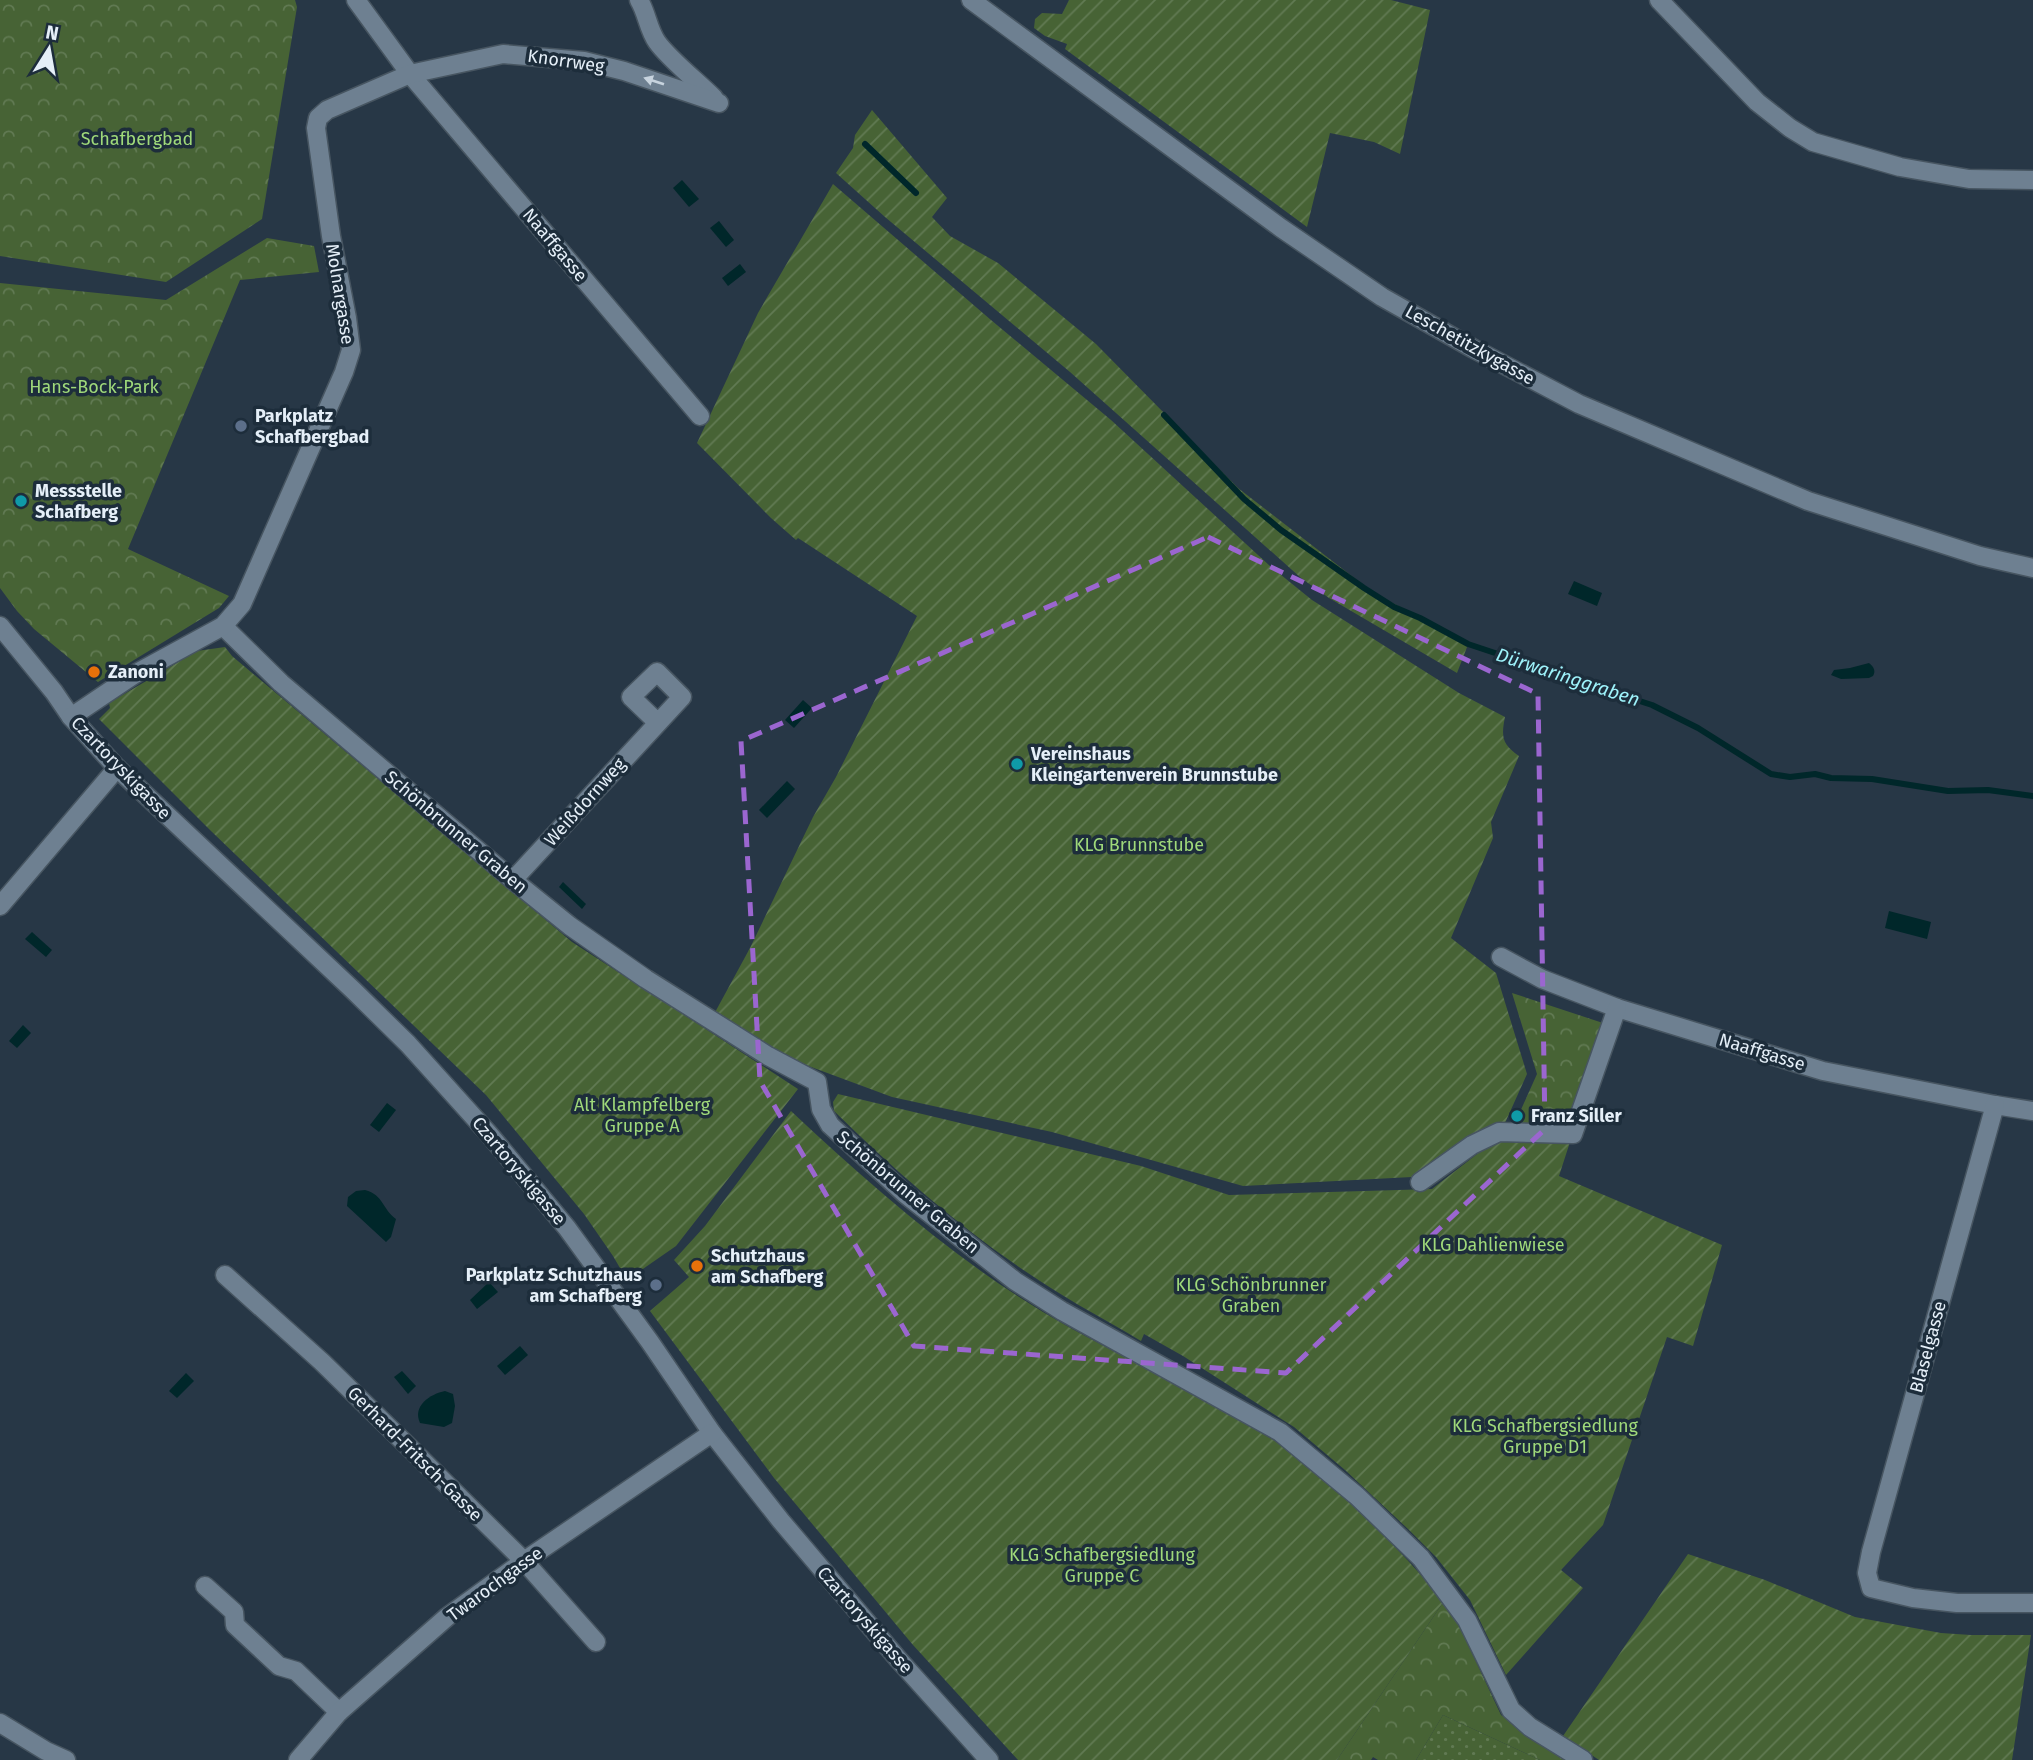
<svg xmlns="http://www.w3.org/2000/svg" width="2033" height="1760" viewBox="0 0 2033 1760" font-family="'Fira Sans',sans-serif">
<defs>
<pattern id="grass-dots" width="8" height="8" patternUnits="userSpaceOnUse" patternTransform="scale(1.75)"><rect width="8" height="8" fill="#476335"/><path d="M2 2h.1M6 6h.1" fill="none" stroke="#617a53" stroke-width="1.8" stroke-linecap="round"/></pattern>
<pattern id="forest-crowns" width="20" height="18" patternUnits="userSpaceOnUse" patternTransform="scale(1.75)"><rect width="20" height="18" fill="#476335"/><path d="M2 6a3 3 0 1 1 6 0M12 15a3 3 0 1 1 6 0" fill="none" stroke="#617a53"/></pattern>
<pattern id="garden-furrows" width="10" height="10" patternUnits="userSpaceOnUse" patternTransform="scale(1.75)"><rect width="10" height="10" fill="#476335"/><path d="M-1 1l2-2M0 10L10 0M9 11l2-2" fill="none" stroke="#617a53"/></pattern>
</defs>
<rect width="100%" height="100%" fill="#273746"/>
<!-- grass -->
<polygon fill="url(#grass-dots)" points="1443,1715 1540,1760 1416,1760"/>
<!-- forest -->
<g fill="url(#forest-crowns)">
<polygon points="0,0 295,0 297,7 262,219 166,282 0,256"/>
<polygon points="267,238 314,246 319,272 240,280 128,549 229,596 219,608 98,682 34,629 17,611 0,588 0,283 166,300"/>
<polygon points="1512,993 1606,1024 1571,1124 1515,1123 1537,1074"/>
<polygon points="1444,1601 1457,1621 1501,1715 1569,1760 1540,1760 1443,1715 1416,1760 1378,1760 1373,1757 1371,1760 1337,1760"/>
</g>
<!-- garden -->
<g fill="url(#garden-furrows)">
<polygon points="1069,0 1391,0 1430,10 1400,154 1374,142 1330,133 1307,227 1065,49 1067,44 1045,36 1034,28 1035,19 1042,13 1062,14"/>
<polygon points="872,110 947,198 932,217 950,236 998,263 1096,344 1238,488 1375,594 1469,642 1457,673 1329,598 1301,578 1070,372 885,217 836,173 853,148 855,135"/>
<path d="M 833,184 L 991,320 L 1111,420 L 1270,566 L 1312,600 L 1459,693 L 1505,717 C 1501,737 1502,744 1519,756 L 1491,822 L 1493,838 L 1451,938 L 1496,973 L 1527,1074 L 1505,1123 L 1412,1177 L 1243,1186 L 1052,1132 L 892,1097 L 768,1051 L 713,1016 L 750,948 L 813,817 L 836,777 L 917,616 L 798,538 L 796,540 L 771,518 L 697,443 L 758,313 Z"/>
<polygon points="225,647 232,656 572,942 798,1089 676,1246 627,1280 613,1256 584,1214 486,1095 211,831 99,719 110,708 109,703 197,651"/>
<path d="M 838,1094 L 1141,1166 L 1229,1195 L 1432,1189 L 1499,1137 L 1570,1142 L 1559,1176 L 1722,1245 L 1693,1346 L 1667,1337 L 1603,1525 L 1561,1570 L 1583,1588 L 1506,1675 L 1470,1600 L 1436,1557 L 1408,1529 L 1345,1470 L 1294,1427 L 1183,1356 L 1144,1334 L 1141,1341 C 1108,1321 1073,1303 1040,1281 C 966,1233 897,1173 834,1111 L 833,1102 Z"/>
<path d="M 791,1111 C 869,1184 952,1257 1043,1312 C 1119,1358 1203,1391 1275,1441 C 1338,1486 1393,1542 1444,1601 L 1337,1760 L 1018,1760 L 913,1645 L 774,1478 L 650,1311 L 689,1277 L 674,1260 L 705,1226 Z"/>
<polygon points="1688,1554 1765,1580 1855,1617 1941,1633 1971,1635 2031,1635 2012,1760 1599,1760 1563,1736"/>
</g>
<!-- water -->
<g fill="#00272a">
<polygon points="682,180 699,199 689,207 673,188"/>
<polygon points="719,221 734,240 726,247 710,228"/>
<polygon points="740,264 746,272 728,286 722,278"/>
<polygon points="1574,581 1602,593 1597,606 1568,594"/>
<path d="M 1869,663 C 1874,667 1876,671 1873,676 L 1869,678 L 1841,679 L 1831,675 L 1834,670 L 1850,668 Z"/>
<polygon points="803,700 812,708 794,728 785,720"/>
<polygon points="787,781 795,789 767,818 759,810"/>
<polygon points="563,882 586,904 582,909 559,887"/>
<polygon points="1889,911 1931,922 1927,939 1885,928"/>
<polygon points="32,932 52,950 46,957 25,939"/>
<polygon points="23,1025 31,1033 17,1048 9,1041"/>
<polygon points="387,1103 396,1110 379,1132 370,1125"/>
<path d="M 365,1190 C 384,1195 382,1209 396,1219 L 391,1237 L 386,1242 L 347,1206 L 348,1197 L 356,1191 Z"/>
<polygon points="489,1282 498,1292 477,1309 470,1300"/>
<polygon points="520,1346 528,1355 505,1375 497,1366"/>
<polygon points="402,1371 416,1386 408,1394 394,1377"/>
<polygon points="186,1373 194,1381 177,1398 169,1391"/>
<path d="M 445,1391 L 453,1394 L 455,1406 L 452,1423 L 444,1427 L 420,1423 C 412,1406 430,1394 445,1391 Z"/>
</g>
<g fill="none" stroke-linecap="round" stroke-linejoin="round">
<!-- stream -->
<g stroke="#00272a" stroke-width="6">
<polyline points="865,144 916,193"/>
<polyline points="1164,415 1244,499 1281,530 1364,588 1394,607 1420,618 1468,644 1495,653 1534,670 1556,674 1652,705 1698,728 1771,774 1790,777 1815,774 1831,778 1872,779 1948,791 1988,790 2033,796"/>
</g>
<!-- minor casing -->
<g stroke="#475561" stroke-width="21">
<g id="minor">
<polyline points="356,0 410,74 700,416"/>
<path d="M 639,0 C 647,13 648,29 657,42 C 669,59 698,82 714,98"/>
<polyline points="971,0 1281,228 1382,297 1474,349 1579,404 1808,501 1980,556 2033,568"/>
<polyline points="1659,0 1757,102 1790,128 1813,142 1900,167 1969,179 2033,180"/>
<polyline points="0,626 54,692 71,717 117,768 353,990 408,1044 489,1134 567,1228 650,1342 712,1433 781,1521 898,1659 989,1760"/>
<polyline points="223,626 281,683 513,880 570,926 646,979 768,1056 817,1082 821,1109 830,1125 905,1194 1015,1281 1062,1311 1280,1432 1357,1496 1421,1558 1467,1620 1511,1710 1530,1727 1583,1760"/>
<polyline points="71,717 135,674 223,626 242,604 344,372 351,350 347,318 331,236 316,128 318,118 327,110 410,74 503,54 584,61 624,71 719,103"/>
<polyline points="513,880 682,697 657,672 631,697 657,722"/>
<polyline points="0,906 117,768"/>
<polyline points="1501,957 1542,979 1617,1008 1823,1071 1995,1105 2033,1111"/>
<polyline points="1995,1105 1871,1552 1867,1573 1871,1588 1913,1598 1957,1603 2033,1603"/>
<polyline points="1420,1182 1472,1145 1499,1132 1573,1134 1617,1008"/>
<polyline points="225,1275 322,1362 413,1451 524,1561 596,1642"/>
<polyline points="205,1586 234,1612 235,1625 279,1666 296,1671 339,1712"/>
<polyline points="0,1723 46,1751 66,1760"/>
<polyline points="298,1760 339,1712 447,1617 524,1561 712,1433"/>
</g>
</g>
<!-- minor -->
<use href="#minor" stroke="#6e8091" stroke-width="18"/>
</g>
<!-- one-way arrows -->
<defs><path id="oneway-solid" d="M-6-.8H1V-3.2L6.5 0L1 3.2V.8H-6Z" transform="scale(1.75)"/></defs>
<use fill="#c7d3de" href="#oneway-solid" transform="translate(654 81) rotate(-162)"/>
<!-- marked area -->
<path fill="none" stroke="#9b66d0" stroke-width="5" stroke-dasharray="14 9" stroke-linejoin="round" d="M 1208,537 L 1538,694 L 1545,1129 L 1286,1373 L 914,1346 L 760,1081 L 741,741 Z"/>
<!-- markers -->
<g fill="#5c6f8a" stroke="#1d2d3b" stroke-width="2.5">
<circle cx="241" cy="426" r="7"/>
<circle cx="656" cy="1285" r="7"/>
</g>
<g fill="#0f9aa8" stroke="#1d2d3b" stroke-width="2.5">
<circle cx="21" cy="501" r="7"/>
<circle cx="1017" cy="764" r="7"/>
<circle cx="1517" cy="1116" r="7"/>
</g>
<g fill="#e8710a" stroke="#1d2d3b" stroke-width="2.5">
<circle cx="94" cy="672" r="7"/>
<circle cx="697" cy="1266" r="7"/>
</g>
<g text-anchor="middle" dominant-baseline="central" stroke-width="7" stroke-linejoin="round" paint-order="stroke">
<!-- street labels -->
<g font-size="18" fill="#e5eff8" stroke="#1d2d3b">
<text transform="translate(566 61) rotate(8)">Knorrweg</text>
<text transform="translate(555 245) rotate(50)">Naaffgasse</text>
<text transform="translate(340 294) rotate(81)">Molnargasse</text>
<text transform="translate(1470 345) rotate(29)">Leschetitzkygasse</text>
<text transform="translate(121 768) rotate(46)">Czartoryskigasse</text>
<text transform="translate(585 802) rotate(-48)">Weißdornweg</text>
<text transform="translate(456 832) rotate(40)">Schönbrunner Graben</text>
<text transform="translate(1762 1052) rotate(17)">Naaffgasse</text>
<text transform="translate(519 1171) rotate(50)">Czartoryskigasse</text>
<text transform="translate(908 1192) rotate(40)">Schönbrunner Graben</text>
<text transform="translate(1928 1347) rotate(-75)">Blaselgasse</text>
<text transform="translate(415 1454) rotate(45)">Gerhard-Fritsch-Gasse</text>
<text transform="translate(495 1584) rotate(-36)">Twarochgasse</text>
<text transform="translate(865 1620) rotate(49)">Czartoryskigasse</text>
</g>
<!-- park labels -->
<g font-size="18" fill="#9fd97a" stroke="#1d2d3b">
<text x="137" y="139">Schafbergbad</text>
<text x="94" y="387">Hans-Bock-Park</text>
<text x="1139" y="845">KLG Brunnstube</text>
<text x="642" y="1105">Alt Klampfelberg<tspan x="642" dy="21">Gruppe A</tspan></text>
<text x="1493" y="1245">KLG Dahlienwiese</text>
<text x="1251" y="1285">KLG Schönbrunner<tspan x="1251" dy="21">Graben</tspan></text>
<text x="1545" y="1426">KLG Schafbergsiedlung<tspan x="1545" dy="21">Gruppe D1</tspan></text>
<text x="1102" y="1555">KLG Schafbergsiedlung<tspan x="1102" dy="21">Gruppe C</tspan></text>
</g>
<!-- poi labels -->
<g font-size="18" font-weight="bold" fill="#e5eff8" stroke="#1d2d3b" text-anchor="start">
<text x="255" y="416">Parkplatz<tspan x="255" dy="21">Schafbergbad</tspan></text>
<text x="35" y="491">Messstelle<tspan x="35" dy="21">Schafberg</tspan></text>
<text x="108" y="672">Zanoni</text>
<text x="1031" y="754">Vereinshaus<tspan x="1031" dy="21">Kleingartenverein Brunnstube</tspan></text>
<text x="1531" y="1116">Franz Siller</text>
<text x="711" y="1256">Schutzhaus<tspan x="711" dy="21">am Schafberg</tspan></text>
<text x="642" y="1275" text-anchor="end">Parkplatz Schutzhaus<tspan x="642" dy="21">am Schafberg</tspan></text>
</g>
<!-- water labels -->
<g font-size="19" font-style="italic" fill="#9ef3fb" stroke="#1d2d3b">
<text transform="translate(1568 677) rotate(18)">Dürwaringgraben</text>
</g>
</g>
<!-- north arrow -->
<g transform="translate(49 49) rotate(11)" stroke="#1d2d3b" stroke-width="5" paint-order="stroke">
<path d="M0-5L12 26L0 18L-12 26Z" fill="#e5eff8"/>
<text y="-10" font-size="19" font-weight="bold" text-anchor="middle" fill="#e5eff8">N</text>
</g>
</svg>
